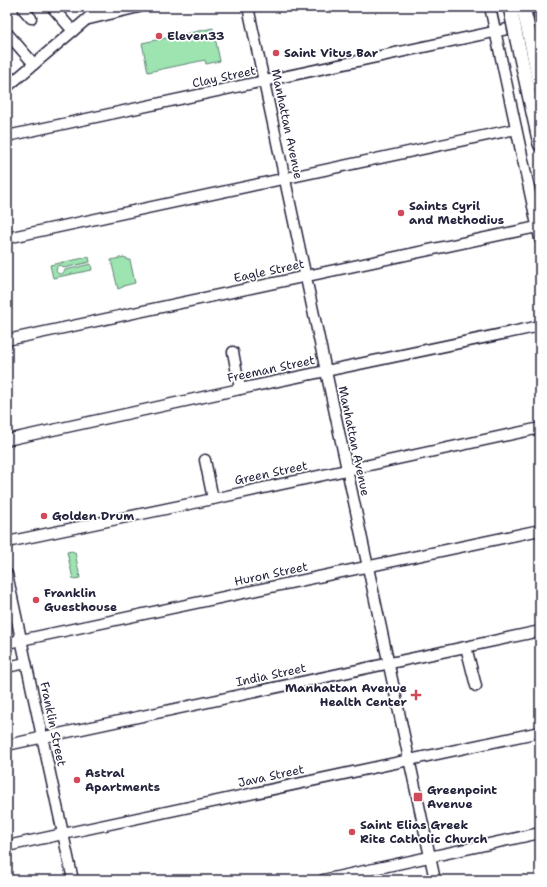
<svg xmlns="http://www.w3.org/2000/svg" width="547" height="887" viewBox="0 0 547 887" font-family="'Shantell Sans',sans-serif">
<rect width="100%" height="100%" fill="#fff"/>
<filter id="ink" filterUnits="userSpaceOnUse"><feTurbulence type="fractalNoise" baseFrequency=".025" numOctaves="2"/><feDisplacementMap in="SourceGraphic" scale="8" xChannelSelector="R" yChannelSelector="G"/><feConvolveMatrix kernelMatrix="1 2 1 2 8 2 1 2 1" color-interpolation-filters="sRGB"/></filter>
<g filter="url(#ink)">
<!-- green -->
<g fill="#9de4b1" stroke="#608376">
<polygon points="213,28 220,61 206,64 205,60 148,72 142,43"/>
<path d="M 89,257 L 90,262 L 64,268 L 62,266 L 59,265 L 57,267 L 56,271 C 58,275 63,275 65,270 L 91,264 L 92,270 L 53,278 L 50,265 Z"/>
<polygon points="124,257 125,258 127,258 127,260 130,260 135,283 123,286 123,287 118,289 111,260"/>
<polygon points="72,551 73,552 75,552 80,578 73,579 67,552"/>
</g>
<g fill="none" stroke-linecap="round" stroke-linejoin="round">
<!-- minor casing -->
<g stroke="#22223b" stroke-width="13">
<g id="minor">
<polyline points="28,7 24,10 31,18"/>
<polyline points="52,7 73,31"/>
<polyline points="248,7 435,880"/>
<polyline points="490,7 540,239"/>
<polyline points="538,7 540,15"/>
<polyline points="89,19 139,7"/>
<polyline points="7,33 34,64"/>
<polyline points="7,87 87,19 100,7"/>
<polyline points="7,136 540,22"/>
<polyline points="7,238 516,129"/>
<polyline points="7,340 537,227"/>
<polyline points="233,352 240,389"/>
<polyline points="7,440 240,389 540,326"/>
<polyline points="205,460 213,499"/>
<polyline points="7,542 213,499 540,428"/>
<polyline points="7,574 73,880"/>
<polyline points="7,643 540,530"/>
<polyline points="466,647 476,686"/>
<polyline points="7,667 26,663"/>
<polyline points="7,745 540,631"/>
<polyline points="7,846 540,732"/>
<polyline points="323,880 540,833"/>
</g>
</g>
<!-- major casing -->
<g stroke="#22223b" stroke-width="16">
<g id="major">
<polyline points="530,37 540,85"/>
<polyline points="517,40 540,144"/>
</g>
</g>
<!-- minor -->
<use href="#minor" stroke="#fff" stroke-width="10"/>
<!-- major -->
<use href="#major" stroke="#fff" stroke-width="13"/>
<!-- major-bridge casing -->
<g stroke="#22223b" stroke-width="16" stroke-linecap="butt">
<g id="major-bridge">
<polyline points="510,7 517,40"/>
<polyline points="523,7 530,37"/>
</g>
</g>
<!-- major-bridge -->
<use href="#major-bridge" stroke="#fff" stroke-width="13"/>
</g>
</g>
<!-- markers -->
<g fill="#d1495b" stroke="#fff" stroke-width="1.5">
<circle cx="159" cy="36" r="4"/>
<circle cx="276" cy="53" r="4"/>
<circle cx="401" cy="213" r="4"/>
<circle cx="44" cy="516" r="4"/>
<circle cx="36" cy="600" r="4"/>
<path d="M414 689h4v4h4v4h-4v4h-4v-4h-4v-4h4z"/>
<circle cx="77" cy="780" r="4"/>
<rect x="413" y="792" width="10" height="10" rx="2"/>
<circle cx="352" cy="832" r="4"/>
</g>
<g text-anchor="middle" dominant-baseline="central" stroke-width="3.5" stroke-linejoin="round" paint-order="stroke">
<!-- poi labels -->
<g font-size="12" font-weight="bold" fill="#22223b" stroke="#fff" text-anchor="start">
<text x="167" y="36">Eleven33</text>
<text x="284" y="53">Saint Vitus Bar</text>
<text x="409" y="206">Saints Cyril<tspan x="409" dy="14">and Methodius</tspan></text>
<text x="52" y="516">Golden Drum</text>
<text x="44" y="593">Franklin<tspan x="44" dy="14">Guesthouse</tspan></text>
<text x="407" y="688" text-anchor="end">Manhattan Avenue<tspan x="407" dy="14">Health Center</tspan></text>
<text x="85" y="773">Astral<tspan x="85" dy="14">Apartments</tspan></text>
<text x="427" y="790">Greenpoint<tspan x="427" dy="14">Avenue</tspan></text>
<text x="360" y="825">Saint Elias Greek<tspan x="360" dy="14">Rite Catholic Church</tspan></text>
</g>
<!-- street labels -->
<g font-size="12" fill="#22223b" stroke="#fff">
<text transform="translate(224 77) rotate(-12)">Clay Street</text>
<text transform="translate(287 124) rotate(78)">Manhattan Avenue</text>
<text transform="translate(269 271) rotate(-12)">Eagle Street</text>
<text transform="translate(271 369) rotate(-12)">Freeman Street</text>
<text transform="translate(354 441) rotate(78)">Manhattan Avenue</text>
<text transform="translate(271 473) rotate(-12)">Green Street</text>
<text transform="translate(271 574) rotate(-12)">Huron Street</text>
<text transform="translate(271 675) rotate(-12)">India Street</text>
<text transform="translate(53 724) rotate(78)">Franklin Street</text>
<text transform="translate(271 776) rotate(-12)">Java Street</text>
</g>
</g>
<!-- margin -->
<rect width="547" height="887" fill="none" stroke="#fff" stroke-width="24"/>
<rect x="12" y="12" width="523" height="863" fill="none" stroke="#22223b" stroke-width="1.5" filter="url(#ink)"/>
</svg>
